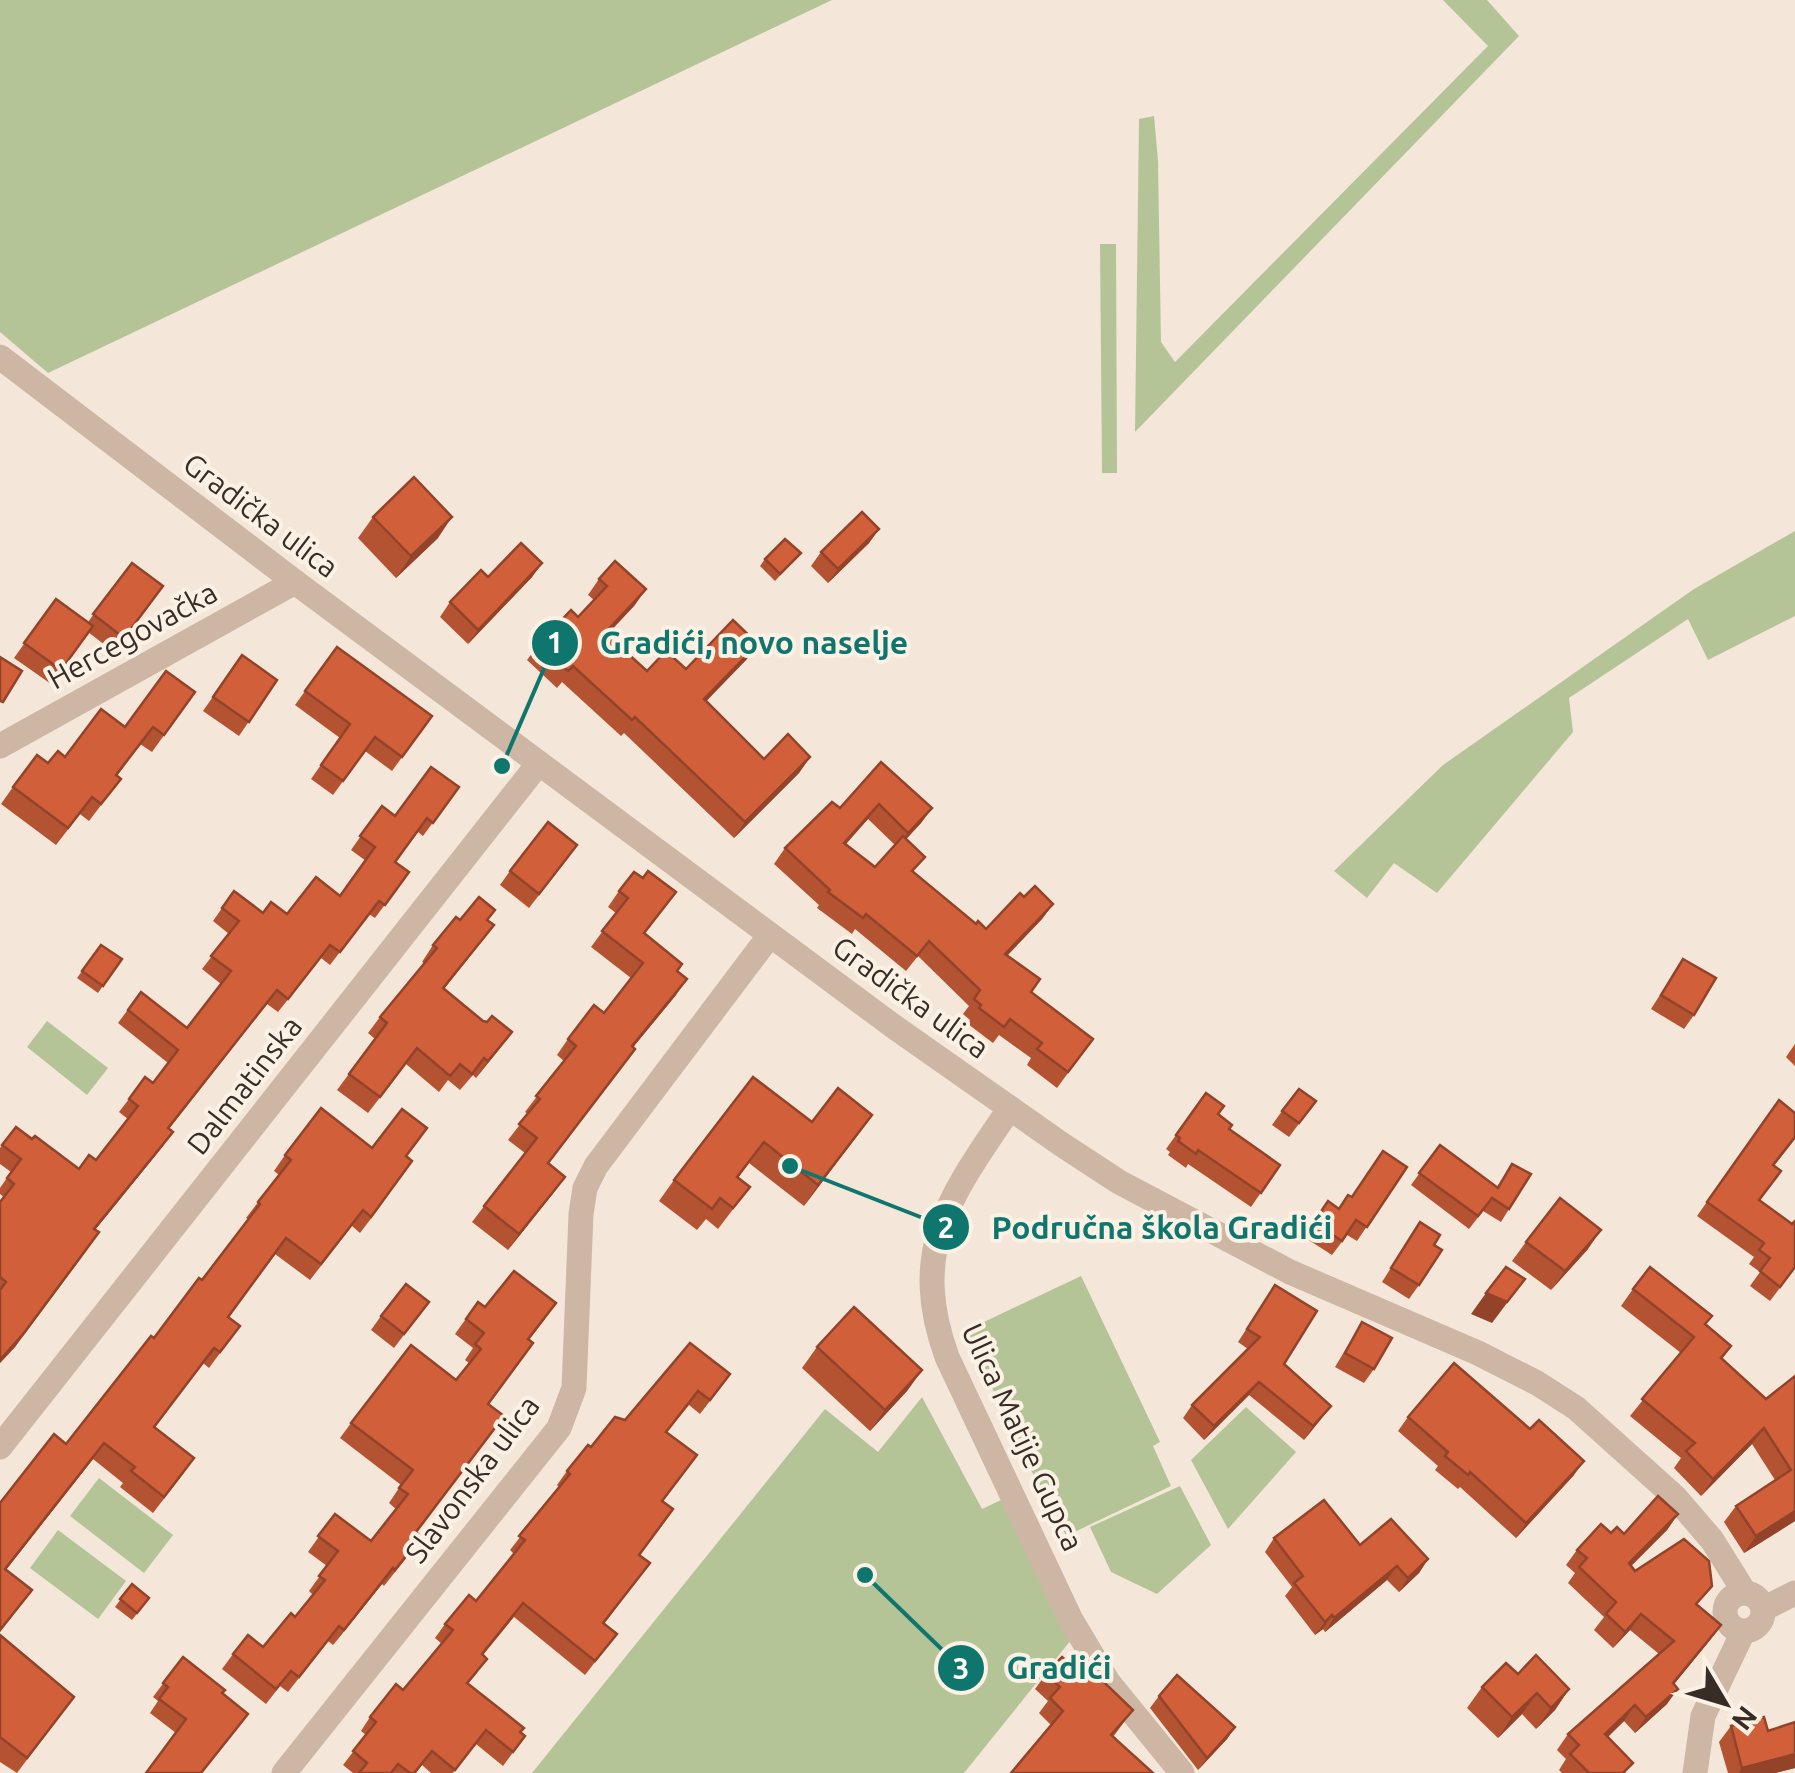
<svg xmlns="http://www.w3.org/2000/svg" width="1795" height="1773" viewBox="0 0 1795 1773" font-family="Ubuntu,sans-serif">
<rect width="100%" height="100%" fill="#f4e7d9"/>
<!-- green -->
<g fill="#b4c497">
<polygon points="0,0 832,0 48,373 0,332"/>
<polygon points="1443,0 1487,0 1519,36 1135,432 1139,119 1154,116 1158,161 1161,342 1175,362 1488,46"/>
<polygon points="1100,244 1116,244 1117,473 1102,473"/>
<polygon points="1795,531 1795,616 1708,660 1688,619 1569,698 1573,732 1437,893 1394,863 1367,898 1334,871 1443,765 1694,589"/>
<polygon points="47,1021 108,1068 87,1095 27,1047"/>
<polygon points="1081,1276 1160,1442 1153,1446 1171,1486 1066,1536 1048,1496 1044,1497 965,1331"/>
<polygon points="922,1397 982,1509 1001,1500 1071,1640 964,1773 532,1773 825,1409 878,1452"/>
<polygon points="1246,1407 1296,1452 1228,1529 1191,1460"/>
<polygon points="99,1478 173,1535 144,1573 70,1516"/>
<polygon points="1180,1486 1211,1545 1157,1594 1111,1572 1090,1527"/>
<polygon points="58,1530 126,1581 98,1619 30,1568"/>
</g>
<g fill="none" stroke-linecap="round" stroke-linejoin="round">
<!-- minor -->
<g stroke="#cdb7a4" stroke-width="25">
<polyline points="0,357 295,582 893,1026 1061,1144 1119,1182 1290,1272 1478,1353 1537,1383 1576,1408 1675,1497 1712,1540 1745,1593"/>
<polyline points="0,746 295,582"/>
<path d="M 1010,1108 C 951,1195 908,1249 947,1357 L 1071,1620 L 1108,1682 L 1182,1773"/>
<polyline points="0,1447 539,763"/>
<circle cx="1744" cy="1612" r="19"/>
<polyline points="1763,1609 1795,1593"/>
<polyline points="284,1773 559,1428 574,1388 581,1214 585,1188 596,1166 770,935"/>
<polyline points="1695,1773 1703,1716 1743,1632"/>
</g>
</g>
<!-- wall -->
<g fill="#b45332" fill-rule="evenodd">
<polygon points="373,517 438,538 396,578 358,538"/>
<polygon points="879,529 869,543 828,583 811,566 821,552"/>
<polygon points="801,553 775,581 760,566 765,559"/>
<polygon points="132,563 163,586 114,652 88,632 51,684 14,658 56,599 88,622"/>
<polygon points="542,563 532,577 468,644 440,617 450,602 488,577"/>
<polygon points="599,579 646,589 634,606 607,635 647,671 686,669 758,644 746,660 706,701 764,759 810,757 799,773 734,838 624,733 621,736 562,682 557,688 527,660 539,644 578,617 594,600 588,595"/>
<polygon points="337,647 432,716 392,771 365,751 333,795 311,779 340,738 295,705"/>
<polygon points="242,655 277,680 239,736 203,711"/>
<polygon points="195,692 152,752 140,744 117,776 121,779 89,821 80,814 56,845 1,804 13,787 48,763 65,757"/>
<path d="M 881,762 L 932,808 L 921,823 L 906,839 L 914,873 L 976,924 L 986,929 L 1024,897 L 1053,904 L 1042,919 L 1008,955 L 1031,992 L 1093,1039 L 1057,1088 L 1027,1065 L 1031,1058 L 999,1035 L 993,1043 L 968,1024 L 970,1020 L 963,1014 L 969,1006 L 918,956 L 906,971 L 855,929 L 852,934 L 817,908 L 819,905 L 774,864 L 785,848 L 840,808 ZM 868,819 L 895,845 L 875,867 L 845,844 Z"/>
<polygon points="459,787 423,836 418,832 395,862 409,872 375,918 369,914 330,965 321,958 278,1012 267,1004 169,1129 163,1146 95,1230 15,1347 0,1363 0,1202 4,1197 0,1194 0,1188 11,1172 0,1164 0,1148 16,1127 79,1169 96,1160 128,1119 119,1112 129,1099 153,1083 168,1063 118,1023 141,992 187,1028 221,984 202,969 229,934 213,921 234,891 263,913 287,914 340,896 366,861 351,850 382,806 395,816"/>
<polygon points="567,859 529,908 500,885 510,871"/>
<polygon points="643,878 676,892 644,934 677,971 676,995 633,1047 624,1064 548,1164 554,1192 508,1250 472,1222 525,1153 508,1140 528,1114 525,1112 564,1061 557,1055 568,1039 604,1013 631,978 591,947 616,913 608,907 619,891"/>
<polygon points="460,920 487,920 494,925 444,989 500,1048 476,1078 473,1075 460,1090 448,1080 439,1092 406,1064 368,1113 337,1090 375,1039 368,1033 380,1017 424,963 422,962 433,945"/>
<polygon points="101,945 122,959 98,993 77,978"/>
<polygon points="1683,959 1694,1015 1684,1029 1651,1009"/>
<polygon points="1795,1044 1795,1066 1786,1057"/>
<polygon points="1206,1093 1218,1114 1229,1129 1280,1165 1251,1207 1188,1164 1186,1168 1168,1155 1170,1152 1166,1149"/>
<polygon points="1779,1100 1795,1113 1795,1139 1774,1166 1760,1201 1795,1268 1770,1301 1750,1286 1760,1272 1749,1264 1754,1257 1697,1216"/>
<polygon points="1316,1101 1289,1137 1272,1125 1282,1111"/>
<polygon points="872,1115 804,1206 749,1163 738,1178 750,1187 718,1229 706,1219 697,1230 659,1201 674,1180 812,1122"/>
<polygon points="1440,1145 1497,1187 1512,1164 1509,1209 1501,1222 1483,1211 1469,1229 1411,1185"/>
<polygon points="372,1148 407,1156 412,1161 376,1212 360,1233 352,1226 310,1280 275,1254 228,1317 240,1326 209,1368 203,1363 155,1427 194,1458 183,1474 153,1513 120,1487 123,1483 93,1459 6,1570 20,1606 0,1632 0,1503 66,1444 202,1280 248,1219 246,1218 279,1175 274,1171 285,1155"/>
<polygon points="1407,1167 1357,1241 1347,1235 1332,1255 1304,1237 1328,1201 1339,1208 1352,1197"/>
<polygon points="1420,1222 1419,1285 1409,1299 1382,1282"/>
<polygon points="1526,1242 1588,1249 1551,1290 1512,1261"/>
<polygon points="1275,1285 1284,1364 1321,1419 1304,1440 1249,1395 1204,1440 1183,1418 1192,1405 1248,1349 1238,1342"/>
<polygon points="1633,1289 1706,1324 1731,1346 1722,1359 1766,1399 1795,1376 1795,1521 1744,1553 1724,1522 1736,1506 1775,1480 1752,1444 1701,1496 1674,1468 1681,1458 1630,1416 1681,1353 1621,1306"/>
<polygon points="429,1302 394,1348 371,1330 381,1316"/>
<polygon points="478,1302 485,1307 545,1319 529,1340 488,1404 416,1533 421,1537 411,1552 384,1586 382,1584 333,1645 328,1641 288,1692 280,1686 266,1704 222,1669 233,1654 263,1647 295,1617 313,1595 309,1591 327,1566 308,1552 335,1514 371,1541 396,1509 389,1503 401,1485 340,1438 351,1423 456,1380 469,1363 465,1360 473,1348 455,1334"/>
<polygon points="1362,1322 1374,1369 1364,1383 1335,1367"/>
<polygon points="690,1343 720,1388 700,1414 689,1405 667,1432 663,1501 640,1555 650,1563 604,1624 617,1634 585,1675 514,1617 483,1655 477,1673 468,1684 525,1736 503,1766 476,1744 453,1773 431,1773 422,1765 416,1773 353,1773 343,1765 366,1735 361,1731 370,1717 403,1690 442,1644 435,1638 445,1624 476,1601 514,1554 510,1550 559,1487 557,1485 567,1471 591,1447 625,1420"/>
<polygon points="817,1347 922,1370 907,1391 870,1431 802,1368"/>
<polygon points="1408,1417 1530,1429 1574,1475 1516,1538 1460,1487 1458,1489 1435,1470 1438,1466 1398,1431"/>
<polygon points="1678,1514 1667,1530 1631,1566 1635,1571 1697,1605 1710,1640 1674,1684 1667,1704 1635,1733 1624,1721 1608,1737 1626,1773 1562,1773 1559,1770 1566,1759 1557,1750 1568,1734 1659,1654 1630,1630 1613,1648 1594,1630 1604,1617 1568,1583 1575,1573 1566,1565 1577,1550"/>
<polygon points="1274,1538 1360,1545 1428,1559 1419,1573 1399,1592 1387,1580 1325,1632 1323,1629 1315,1635 1285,1596 1292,1587 1265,1552"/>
<polygon points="132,1584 149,1598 132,1620 115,1607"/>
<polygon points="0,1635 74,1697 17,1773 0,1762"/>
<polygon points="183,1657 222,1693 238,1727 202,1773 146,1773 176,1733 150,1713 158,1701 153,1697"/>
<polygon points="1076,1670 1133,1710 1113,1737 1051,1725 1039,1713 1048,1701 1035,1689 1046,1674"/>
<polygon points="1482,1687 1569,1689 1555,1710 1536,1729 1522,1714 1498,1738 1467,1708"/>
<polygon points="1159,1696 1235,1727 1227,1739 1198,1770 1150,1708"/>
<polygon points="1795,1722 1795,1768 1775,1773 1728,1773 1719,1742 1731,1726 1768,1731"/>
</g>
<!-- shaded-wall -->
<g fill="#924329">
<polygon points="452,517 438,538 396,578 411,556"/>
<polygon points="879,529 869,543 828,583 838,569"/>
<polygon points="542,563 532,577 468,644 478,630"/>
<polygon points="646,589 634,606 593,649 605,633"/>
<polygon points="758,644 746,660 693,715 704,699"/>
<polygon points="810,757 799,773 734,838 745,822"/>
<polygon points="879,804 868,819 833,859 844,843"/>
<polygon points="932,808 921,823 898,848 908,833"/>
<polygon points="1053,904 1042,919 994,969 1005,954"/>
<polygon points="494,925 482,941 432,1004 443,988"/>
<polygon points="687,979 676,995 621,1062 632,1046"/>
<polygon points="512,1032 500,1048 476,1078 488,1061"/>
<polygon points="872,1115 857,1136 804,1206 818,1185"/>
<polygon points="173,1132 163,1146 85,1242 94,1229"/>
<polygon points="565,1177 554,1192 508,1250 519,1234"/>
<polygon points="1601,1230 1588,1249 1551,1290 1565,1271"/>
<polygon points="90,1246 15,1347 0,1363 0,1360"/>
<polygon points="1525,1279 1492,1323 1471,1314 1486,1293"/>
<polygon points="922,1370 907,1391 870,1431 885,1410"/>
<polygon points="1259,1382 1249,1395 1204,1440 1214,1426"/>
<polygon points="1331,1406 1321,1419 1304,1440 1313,1426"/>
<polygon points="1764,1428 1752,1444 1701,1496 1713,1479"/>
<polygon points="104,1443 93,1459 0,1577 0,1576"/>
<polygon points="1584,1461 1574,1475 1516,1538 1526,1523"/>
<polygon points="1795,1511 1795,1521 1744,1553 1756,1536"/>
<polygon points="1678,1514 1667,1530 1618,1579 1629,1563"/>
<polygon points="1428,1559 1419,1573 1399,1592 1408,1578"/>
<polygon points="1397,1566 1387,1580 1325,1632 1334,1618"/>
<polygon points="393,1568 382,1584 333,1645 344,1630"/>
<polygon points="1641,1614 1630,1630 1613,1648 1625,1632"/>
<polygon points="1332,1615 1323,1629 1315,1635 1325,1622"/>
<polygon points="1721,1625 1710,1640 1662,1699 1673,1683"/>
<polygon points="1569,1689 1555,1710 1536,1729 1551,1708"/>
<polygon points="1678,1689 1667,1704 1635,1733 1646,1717"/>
<polygon points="1537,1693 1522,1714 1498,1738 1512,1717"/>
<polygon points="1635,1705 1624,1721 1594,1750 1605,1734"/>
<polygon points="1235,1727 1227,1739 1198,1770 1207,1758"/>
<polygon points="1795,1754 1795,1768 1775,1773 1739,1773 1742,1768"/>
</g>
<!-- building -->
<g fill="#d1603a" stroke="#924329" stroke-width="2.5">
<polygon points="414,477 452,517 411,556 373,517"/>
<polygon points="862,512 879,529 838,569 821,552"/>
<polygon points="785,539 801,553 780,574 765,559"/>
<polygon points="521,543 542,563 478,630 450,602 481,570 488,577"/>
<polygon points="615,561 646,589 605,633 647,671 666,651 686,669 733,620 758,644 704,699 764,759 788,734 810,757 745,822 635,717 632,720 573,666 568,671 539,644 571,610 578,617 607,586 599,579"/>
<polygon points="132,563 163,586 124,638 93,614"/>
<polygon points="56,599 93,626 61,670 24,643"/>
<polygon points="337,647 432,716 402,757 375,737 343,781 321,765 350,724 305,691"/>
<polygon points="242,655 277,680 249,722 213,697"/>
<polygon points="0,657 22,671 3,702 0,701"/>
<polygon points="166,671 195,692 164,735 153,727 116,775 121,779 101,804 92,797 68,828 13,787 37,755 48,763 58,751 65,757 101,709 125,727"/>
<polygon points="881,762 932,808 908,833 879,804 844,843 875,867 903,836 925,857 912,871 976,924 978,921 986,929 1020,893 1024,897 1035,886 1053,904 1005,954 1040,979 1031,992 1093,1039 1068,1072 1037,1049 1042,1043 1010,1019 1004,1027 979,1008 981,1005 974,999 980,990 929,941 917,956 866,914 863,918 828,892 830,890 785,848 832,802 840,808"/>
<polygon points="431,767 459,787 433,823 427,818 395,862 409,872 385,905 379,901 340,952 330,945 288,999 277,990 168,1128 173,1132 94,1229 99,1232 24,1333 0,1360 0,1290 6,1282 0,1277 0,1202 14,1184 7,1178 21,1159 2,1145 16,1127 32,1139 35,1136 79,1169 89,1155 96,1160 138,1106 129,1099 145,1077 153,1083 178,1050 128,1010 141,992 187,1028 231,971 211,956 239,921 222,908 234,891 263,913 271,902 287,914 316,877 340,896 375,847 360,836 382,806 395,816"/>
<polygon points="548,822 577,845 539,894 510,871"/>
<polygon points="648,871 676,892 644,933 682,964 677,971 687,979 632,1046 635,1049 548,1163 565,1177 519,1234 484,1206 537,1138 519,1124 540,1099 536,1096 576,1046 568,1039 594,1005 604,1013 643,963 602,931 628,898 619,891 634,872 643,878"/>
<polygon points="479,897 495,910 487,920 494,925 443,988 483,1021 487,1022 492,1016 512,1032 488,1061 484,1058 472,1074 460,1064 450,1076 417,1048 380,1097 349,1074 387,1023 380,1017 437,948 433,945 456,917 460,920"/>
<polygon points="101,945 122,959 103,986 82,971"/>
<polygon points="1683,959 1716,978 1694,1015 1661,995"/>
<polygon points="753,1077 812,1122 838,1088 872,1115 818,1185 764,1142 737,1177 750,1187 733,1208 720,1198 712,1209 674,1180"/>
<polygon points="1299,1089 1316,1101 1299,1123 1282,1111"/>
<polygon points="1206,1093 1224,1106 1218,1114 1232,1125 1229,1129 1280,1165 1261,1193 1198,1150 1196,1154 1178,1141 1180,1138 1176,1135"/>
<polygon points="1779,1100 1795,1113 1795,1137 1773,1165 1781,1171 1759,1200 1792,1224 1795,1221 1795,1267 1780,1287 1760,1271 1770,1258 1759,1250 1764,1243 1707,1202"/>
<polygon points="321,1108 372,1148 402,1109 427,1128 406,1156 412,1161 371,1217 363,1210 321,1264 286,1238 228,1317 240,1326 220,1352 214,1348 154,1427 194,1458 164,1497 131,1471 135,1467 104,1443 5,1569 32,1590 0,1630 0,1503 54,1434 66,1444 151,1336 154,1338 199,1278 202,1280 260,1204 258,1202 291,1160 285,1155"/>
<polygon points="1440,1145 1498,1188 1512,1164 1531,1174 1509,1209 1492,1198 1478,1216 1419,1173"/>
<polygon points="1383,1151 1407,1167 1367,1227 1356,1220 1342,1241 1314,1222 1328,1201 1339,1209 1348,1195 1352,1197"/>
<polygon points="1560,1198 1601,1230 1565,1271 1526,1242"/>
<polygon points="1420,1222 1440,1235 1434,1245 1442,1250 1419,1285 1391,1268"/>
<polygon points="1506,1267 1525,1279 1507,1302 1486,1293"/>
<polygon points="1650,1267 1712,1316 1705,1324 1731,1346 1721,1358 1766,1399 1795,1376 1795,1511 1756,1536 1736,1506 1791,1470 1764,1428 1713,1479 1686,1451 1695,1443 1642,1399 1694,1337 1633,1289"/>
<polygon points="514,1271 556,1303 528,1339 533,1343 488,1404 504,1416 416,1532 421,1537 395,1570 393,1568 344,1630 339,1626 299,1677 291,1671 276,1689 233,1654 248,1635 263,1647 291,1613 295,1617 325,1580 319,1576 338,1551 318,1536 335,1514 371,1541 408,1494 399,1488 413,1470 351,1423 411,1345 456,1380 481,1349 475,1344 484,1333 466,1319 478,1302 485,1307"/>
<polygon points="406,1284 429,1302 404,1334 381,1316"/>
<polygon points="1275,1285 1317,1311 1284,1364 1331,1406 1313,1426 1259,1382 1214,1426 1192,1405 1260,1337 1247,1329"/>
<polygon points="854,1307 922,1370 885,1410 817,1347"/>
<polygon points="1362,1322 1392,1338 1374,1369 1345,1353"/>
<polygon points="690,1343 730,1374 710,1400 698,1391 666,1432 697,1455 662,1501 673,1509 639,1555 650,1563 603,1623 617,1634 595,1661 523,1603 482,1654 487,1659 467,1683 524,1728 520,1732 525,1736 513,1752 486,1730 455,1770 432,1751 414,1773 410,1773 398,1764 391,1773 359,1773 367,1763 353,1751 376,1722 370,1717 396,1684 403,1690 453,1630 445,1624 469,1595 476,1601 525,1540 519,1536 570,1474 567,1471 588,1445 591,1447 615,1417 625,1420"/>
<polygon points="1454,1363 1530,1429 1539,1420 1584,1461 1526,1523 1470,1472 1468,1475 1445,1456 1448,1452 1408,1417"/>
<polygon points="1658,1496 1678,1514 1629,1563 1635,1571 1684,1539 1709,1561 1712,1586 1696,1604 1721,1625 1673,1683 1678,1689 1646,1717 1635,1705 1605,1734 1633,1763 1623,1773 1589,1773 1570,1754 1579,1745 1568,1734 1674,1641 1641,1614 1625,1632 1606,1614 1616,1602 1579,1567 1587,1558 1577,1550 1601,1524 1611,1533 1617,1527 1624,1534"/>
<polygon points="1324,1500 1360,1545 1391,1519 1428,1559 1408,1578 1397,1566 1334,1618 1332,1615 1325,1622 1294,1583 1303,1576 1274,1538"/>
<polygon points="132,1584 149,1598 137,1613 120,1599"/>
<polygon points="0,1635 74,1697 27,1758 0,1737"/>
<polygon points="1536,1655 1569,1689 1551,1708 1537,1693 1512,1717 1482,1687 1506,1663 1518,1674"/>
<polygon points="183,1657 225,1690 222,1693 248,1714 201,1773 146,1773 186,1719 159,1699 168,1687 163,1683"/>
<polygon points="1062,1657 1076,1670 1083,1662 1133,1710 1111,1735 1153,1773 1011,1773 1063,1711 1050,1698 1060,1687 1046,1674"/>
<polygon points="1177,1675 1235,1727 1207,1758 1159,1696"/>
<polygon points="1764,1717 1768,1731 1795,1722 1795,1754 1742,1768 1731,1726"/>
</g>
<g text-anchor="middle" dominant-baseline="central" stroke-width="8" stroke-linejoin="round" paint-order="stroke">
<!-- street labels -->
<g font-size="30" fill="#372c26" stroke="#fbf1e5">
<text transform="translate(261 515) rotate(37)">Gradička ulica</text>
<text transform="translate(132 635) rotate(-29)">Hercegovačka</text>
<text transform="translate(911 997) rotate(36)">Gradička ulica</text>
<text transform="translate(244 1085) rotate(-52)">Dalmatinska</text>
<text transform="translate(1023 1437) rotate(65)">Ulica Matije Gupca</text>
<text transform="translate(472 1479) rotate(-53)">Slavonska ulica</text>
</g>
</g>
<!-- callouts -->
<path fill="none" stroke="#0f766e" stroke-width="4" d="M502 766L555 643M790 1166L946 1227M865 1575L961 1668"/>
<g fill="#0f766e" stroke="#fbf1e5" stroke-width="4">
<circle cx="502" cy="766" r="10"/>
<circle cx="790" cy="1166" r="10"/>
<circle cx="865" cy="1575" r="10"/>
<circle cx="555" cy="643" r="25"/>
<circle cx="946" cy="1227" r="25"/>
<circle cx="961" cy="1668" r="25"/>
</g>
<g font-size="30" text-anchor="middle" font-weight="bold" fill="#fff">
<text x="555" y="653">1</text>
<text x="946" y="1238">2</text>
<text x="961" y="1679">3</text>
</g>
<g font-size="32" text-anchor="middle" font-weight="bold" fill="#0f766e" stroke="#fbf1e5" stroke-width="8" stroke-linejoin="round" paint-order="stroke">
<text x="754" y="654">Gradići, novo naselje</text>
<text x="1162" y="1239">Područna škola Gradići</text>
<text x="1059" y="1679">Gradići</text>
</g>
<!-- north arrow -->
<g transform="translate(1725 1703) rotate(128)" stroke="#fbf1e5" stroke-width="8" paint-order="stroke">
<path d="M0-8L18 38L0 25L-18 38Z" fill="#372c26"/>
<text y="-15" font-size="28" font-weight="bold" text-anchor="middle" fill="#372c26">N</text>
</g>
</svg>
